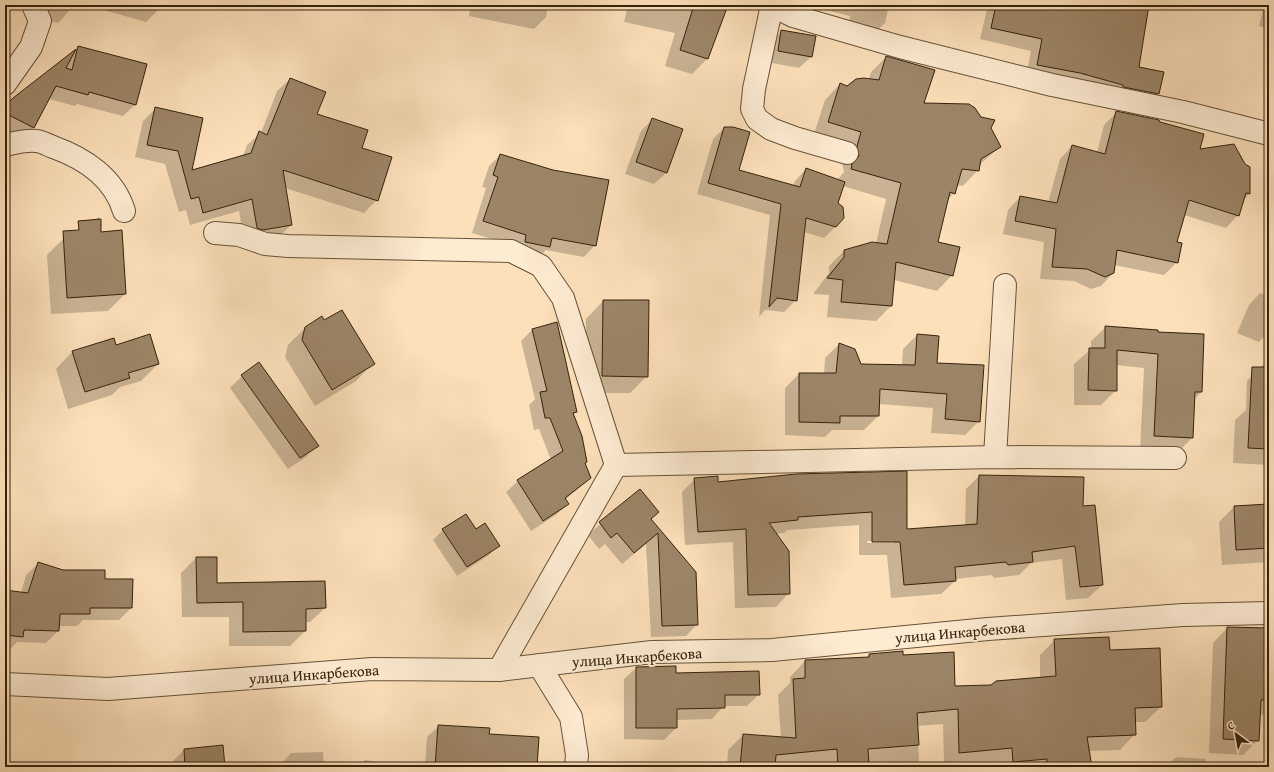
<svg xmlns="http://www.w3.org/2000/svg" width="1274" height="772" viewBox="0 0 1274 772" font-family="'Gentium Book Plus',serif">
<rect width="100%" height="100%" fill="#fce0ba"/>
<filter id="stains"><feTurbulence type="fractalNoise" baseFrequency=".005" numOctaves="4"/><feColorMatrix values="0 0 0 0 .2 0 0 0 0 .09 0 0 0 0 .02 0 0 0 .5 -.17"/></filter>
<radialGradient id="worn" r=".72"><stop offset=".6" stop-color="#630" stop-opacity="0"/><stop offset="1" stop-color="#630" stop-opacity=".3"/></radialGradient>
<!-- shadow -->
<g fill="#0003" fill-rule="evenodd">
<polygon points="39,5 71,5 69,11 58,23 36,18"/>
<polygon points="106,5 159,5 158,10 146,22 104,10"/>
<polygon points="471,5 548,5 546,17 534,29 469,16"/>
<polygon points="628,5 727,5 708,58 692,74 665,66 675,33 624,22"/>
<polygon points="805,5 889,5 885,23 874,33 848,27 850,16"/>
<polygon points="988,5 1148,5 1138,68 1158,94 1147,105 1026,76 1031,51 980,39"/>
<polygon points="1264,5 1269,5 1269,29 1259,26"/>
<polygon points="782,31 811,57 799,68 767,62 770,42"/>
<polygon points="79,47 135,105 123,116 77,104 75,106 49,99 33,128 21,139 5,131 5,107"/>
<polygon points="886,57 923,104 990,128 1000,147 979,165 978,170 963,186 957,185 954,193 947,200 937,243 952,275 937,291 894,280 891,306 876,321 827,317 829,295 813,294 829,273 829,266 844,251 876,244 886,199 843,186 836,203 836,226 824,238 804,232 796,300 784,312 765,310 759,317 770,215 697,194 713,139 724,128 738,171 793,186 795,181 806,169 837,180 844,172 842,162 813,137 825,100 840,84 848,87 869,79 871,72"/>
<polygon points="290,79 377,200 364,213 285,188 291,225 278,238 244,240 239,211 190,225 186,210 179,212 165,164 135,157 143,121 156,108 190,171 243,156 247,145 261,133 277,91"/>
<polygon points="1117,112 1159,123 1199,151 1244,165 1249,168 1249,194 1243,201 1238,215 1226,228 1184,215 1176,242 1177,262 1164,275 1114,265 1113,273 1101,286 1091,289 1074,281 1040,279 1044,242 1003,234 1008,210 1020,197 1048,203 1060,159 1072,146 1097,153 1104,125"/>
<polygon points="653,119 682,129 666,173 654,184 625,174 641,131"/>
<polygon points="500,155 595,245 584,257 546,250 538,258 515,246 472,233 486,188 482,187 489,166"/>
<polygon points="99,217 100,233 125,294 108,311 51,314 47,255 64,238"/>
<polygon points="1260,293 1269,297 1269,332 1259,342 1237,333 1249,305"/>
<polygon points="603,301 647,376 630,393 586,393 586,319"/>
<polygon points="324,322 373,363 356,381 315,406 285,357 288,345 305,328"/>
<polygon points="1106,327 1157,331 1201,392 1194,399 1192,438 1178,452 1140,451 1144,368 1116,365 1116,390 1101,405 1074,405 1074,364 1091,349 1091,341"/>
<polygon points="532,330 576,412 573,415 584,464 590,478 565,500 568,504 556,515 531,531 506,492 518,481 551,460 539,429 534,430 529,405 535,399 521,341"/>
<polygon points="917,335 979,421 965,435 931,433 933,408 878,404 878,416 864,430 832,430 825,437 785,435 785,388 799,374 824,374 825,358 839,344 854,350 860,365 902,365 903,349"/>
<polygon points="116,346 158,364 141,381 120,387 112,395 68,409 56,369 73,351"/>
<polygon points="259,364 317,445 306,457 288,469 230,388 242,376"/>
<polygon points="1263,365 1269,366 1269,465 1233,463 1235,420 1246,410 1247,381"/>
<path d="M 906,472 L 906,530 L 965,526 L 966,489 L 979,476 L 1082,507 L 1102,585 L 1088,598 L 1066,600 L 1062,559 L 1031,563 L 1019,575 L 994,578 L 992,575 L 955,579 L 955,581 L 941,594 L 891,598 L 887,555 L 859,555 L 859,525 L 787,530 L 784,533 L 775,534 L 789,593 L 776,607 L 735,608 L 733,542 L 685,545 L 682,492 L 695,479 L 717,483 ZM 867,541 L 894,541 L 894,543 L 867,543 Z"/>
<polygon points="639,490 658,512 651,520 695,572 697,624 686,636 651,637 646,544 622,564 605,544 599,549 588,535"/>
<polygon points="1269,505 1269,562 1222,565 1219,522 1234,507"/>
<polygon points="443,530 475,531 498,546 489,555 457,576 433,540"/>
<polygon points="196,558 216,584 325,608 310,622 305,622 305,631 290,646 229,646 229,617 182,617 181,573"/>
<polygon points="39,563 63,571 104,580 131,608 119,620 83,620 77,626 58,626 58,631 46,643 17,642 10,649 5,648 5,591 21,593 26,575"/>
<polygon points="1227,628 1269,629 1269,711 1266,715 1259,714 1258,740 1243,755 1209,753 1213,643"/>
<path d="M 1055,640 L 1109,651 L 1161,707 L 1145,722 L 1135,722 L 1135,734 L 1120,750 L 1088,751 L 1091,767 L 998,767 L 997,763 L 951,767 L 817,767 L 817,765 L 789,767 L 727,767 L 728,750 L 743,735 L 781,738 L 778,695 L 790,683 L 790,677 L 805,661 L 866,659 L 869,655 L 902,656 L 954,687 L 991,686 L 1040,679 L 1040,655 ZM 943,724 L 944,762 L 919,762 L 917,726 Z"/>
<polygon points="636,668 675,674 759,694 747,706 724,706 712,719 676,720 676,728 664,740 624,739 624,679"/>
<polygon points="439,726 488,734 536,767 425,767 427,737"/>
<polygon points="184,750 224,767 173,767 173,761"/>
<polygon points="323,752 324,767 282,767 282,763 291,753"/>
<polygon points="1176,757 1206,759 1205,767 1166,767"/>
<polygon points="365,760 417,767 358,767"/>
<polygon points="143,764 144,767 130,767"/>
</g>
<!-- building -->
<g fill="#9c8567" stroke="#34220d">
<polygon points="694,5 728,5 708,59 680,50"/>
<polygon points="996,5 1149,5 1139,67 1164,72 1159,94 1123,87 1123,85 1080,73 1037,65 1042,39 991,28"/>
<polygon points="781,30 816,36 812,57 778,51"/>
<polygon points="78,46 147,64 136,105 89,92 88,95 56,86 34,128 5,113 5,106 13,98 76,49 66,68 72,70"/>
<polygon points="886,56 935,70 924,103 969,104 975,108 981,117 995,120 991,128 1001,147 981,159 979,171 962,169 955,194 950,192 938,242 960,247 953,276 896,262 892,306 841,302 843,280 827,278 844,257 844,250 872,242 887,244 901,183 851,169 852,164 859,156 857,146 861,132 828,122 840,83 847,86 856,79 864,78 879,80"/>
<polygon points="290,78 326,92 317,114 368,130 362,148 392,157 378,201 283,170 292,225 263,230 257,228 252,199 203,213 199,197 191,199 178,151 147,145 155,107 203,118 192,170 251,153 259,131 267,135"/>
<polygon points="1116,111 1159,120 1160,122 1204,134 1200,149 1234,144 1245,164 1250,167 1250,194 1246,193 1239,216 1189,200 1177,242 1182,243 1178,263 1117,250 1114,273 1105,277 1087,269 1052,267 1056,229 1015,221 1020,196 1057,203 1072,145 1105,154"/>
<polygon points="652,118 683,129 667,173 636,162"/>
<polygon points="724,127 733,127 750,132 739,170 800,187 806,168 845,182 838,203 843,207 844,218 836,227 806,218 797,301 777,298 769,307 781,204 708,183"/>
<polygon points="500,154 553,170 609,180 596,246 552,238 550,247 525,242 526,235 483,221 498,177 493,175"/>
<polygon points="101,219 101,232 122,230 126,294 67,298 63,231 79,230 78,221"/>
<polygon points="603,300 649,300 648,377 602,376"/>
<polygon points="342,310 375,364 332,390 302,340 305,327 322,316 324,320"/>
<polygon points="557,322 577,412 573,413 582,436 587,462 585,463 591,478 565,498 569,504 543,521 517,480 563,451 550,418 545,418 540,392 547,391 532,329"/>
<polygon points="1105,326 1158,330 1158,332 1204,334 1202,392 1195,392 1193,438 1154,436 1158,354 1117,350 1117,391 1088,390 1089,348 1105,348"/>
<polygon points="150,334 159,364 128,373 130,378 85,392 72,351 114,338 116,345"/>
<polygon points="917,334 939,336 937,363 984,365 980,422 945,419 947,394 880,389 879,416 840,416 840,423 799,422 799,373 836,373 839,343 855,349 861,364 915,365"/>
<polygon points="259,362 319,446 300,458 241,375"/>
<polygon points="1252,367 1269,367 1269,449 1248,448"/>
<polygon points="907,471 907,529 977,524 979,475 1084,477 1083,506 1095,505 1103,585 1080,587 1075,546 1032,552 1033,562 1008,565 1006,562 955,567 956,581 904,585 900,542 872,542 872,512 798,517 798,520 769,523 789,551 790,594 748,595 746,529 698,532 694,478 718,476 718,482 796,474"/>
<polygon points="640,489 659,512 651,519 696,572 698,625 662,626 658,533 634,553 617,533 611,538 599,522"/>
<polygon points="1269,504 1269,548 1236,550 1234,506"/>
<polygon points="466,514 476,529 485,523 500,546 467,567 442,529"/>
<polygon points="196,557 217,557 217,583 325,581 326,608 306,609 306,631 243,632 243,602 197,603"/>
<polygon points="38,562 63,570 105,570 105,579 133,579 132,608 90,608 90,614 60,614 59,631 24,630 23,637 5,635 5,590 28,593"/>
<polygon points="1227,627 1269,628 1269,700 1261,700 1259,741 1223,739"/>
<polygon points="1109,637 1110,650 1160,648 1162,707 1135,708 1136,735 1087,737 1092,767 1046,767 1047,759 1013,762 1012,748 959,753 958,709 917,713 919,745 868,749 869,767 838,767 837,749 776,755 775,767 740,767 743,734 796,738 793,679 805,678 805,660 869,657 869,654 903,651 903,655 954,652 955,686 991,685 996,681 1056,676 1054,639"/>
<polygon points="676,666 676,673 759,671 760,695 725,695 725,708 677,709 677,728 636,728 636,667"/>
<polygon points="438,725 490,728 489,734 539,737 537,767 435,767"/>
<polygon points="223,745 225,767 185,767 184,749"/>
</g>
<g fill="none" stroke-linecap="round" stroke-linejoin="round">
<!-- street casing -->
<g stroke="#665238" stroke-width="24">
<g id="street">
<polyline points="771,5 793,16 900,47 1052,85 1183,112 1269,134"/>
<polyline points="772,5 754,89 752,109 757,119 771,129 795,138 847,153"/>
<polyline points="5,84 31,47 40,21 33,5"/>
<path d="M 5,145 C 14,143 26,140 36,141 C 41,141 48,145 53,147 C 84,158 114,178 124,211"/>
<polyline points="215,233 239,235 265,244 288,246 511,251 541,266 563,298 616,465 499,670"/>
<polyline points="995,457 1005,285"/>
<polyline points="616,465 995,457 1175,458"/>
<polyline points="539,665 571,717 577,755 576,767"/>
<polyline points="5,684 108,689 372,669 499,670 652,652 772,650 988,629 1183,615 1269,613"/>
</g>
</g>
<!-- street -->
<use href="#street" stroke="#fdebd2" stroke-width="22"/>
</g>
<g text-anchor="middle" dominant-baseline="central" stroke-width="4" stroke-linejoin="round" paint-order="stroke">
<!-- street labels -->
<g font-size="15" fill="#34220d" stroke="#fdebd2">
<text transform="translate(960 632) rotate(-5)">улица Инкарбекова</text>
<text transform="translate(637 657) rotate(-4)">улица Инкарбекова</text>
<text transform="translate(314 674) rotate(-4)">улица Инкарбекова</text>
</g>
</g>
<!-- margin -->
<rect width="1274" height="772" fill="none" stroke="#fce0ba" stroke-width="20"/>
<rect x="6" y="6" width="1262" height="760" fill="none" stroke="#34220d" stroke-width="2"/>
<rect x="10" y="10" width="1254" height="752" fill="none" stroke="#34220d"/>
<!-- north arrow -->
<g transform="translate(1236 734) rotate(328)" stroke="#fdebd2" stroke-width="3" paint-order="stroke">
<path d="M0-3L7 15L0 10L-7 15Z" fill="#34220d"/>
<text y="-6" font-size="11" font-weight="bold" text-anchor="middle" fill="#34220d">С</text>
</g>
<rect width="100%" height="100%" filter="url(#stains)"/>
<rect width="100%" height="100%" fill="url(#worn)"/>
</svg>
